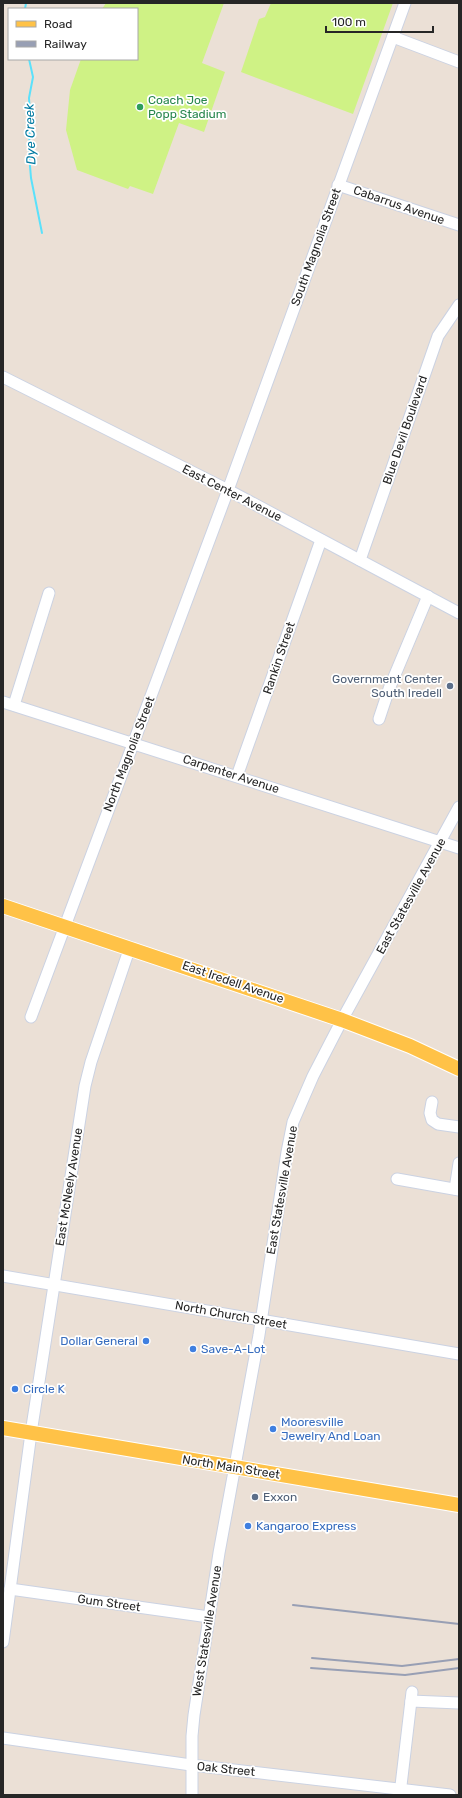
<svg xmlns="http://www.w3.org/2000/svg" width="462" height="1798" viewBox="0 0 462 1798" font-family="Rubik,sans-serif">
<rect width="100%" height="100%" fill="#ebe0d6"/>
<!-- pitch -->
<g fill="#cff285">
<polygon points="106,3 224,3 202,63 225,72 204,132 179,123 153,194 130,186 128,189 77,170 66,130 70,90 81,59 137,59 137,9 102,9"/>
<polygon points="271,3 393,3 353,114 241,72 259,19 265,17"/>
</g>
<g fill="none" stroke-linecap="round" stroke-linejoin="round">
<!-- stream -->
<g stroke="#5be1fb" stroke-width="2">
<polyline points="25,9 26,3"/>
<polyline points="29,59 33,77 29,98 30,115 29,154 31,178 42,233"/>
</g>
<!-- minor casing -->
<g stroke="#cbd2e2" stroke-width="13">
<g id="minor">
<polyline points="393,37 459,62"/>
<polyline points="338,185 459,225"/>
<polyline points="3,377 228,490 459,613"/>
<polyline points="360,560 438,336 459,305"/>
<polyline points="3,702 459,848"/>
<polyline points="14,705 49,593"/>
<polyline points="379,719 389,689 428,596"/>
<polyline points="237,776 321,540"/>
<polyline points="31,1017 228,490 405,3"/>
<polyline points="432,1102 430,1113 432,1120 438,1124 459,1127"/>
<polyline points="397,1179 459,1190"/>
<polyline points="455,1189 459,1163"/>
<polyline points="3,1276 459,1354"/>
<polyline points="10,1589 209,1617"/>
<polyline points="3,1642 31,1433 85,1086 91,1062 130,947"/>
<polyline points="411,1701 459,1703"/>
<polyline points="3,1738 191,1765 450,1795"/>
<polyline points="400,1794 412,1692"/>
<polyline points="192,1795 192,1736 194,1715 219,1553 259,1335 287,1152 293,1122 313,1076 342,1020 459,807"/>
</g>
</g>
<!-- major casing -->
<g stroke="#fff" stroke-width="16">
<g id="major">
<polyline points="3,906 342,1020 410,1046 459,1069"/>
<polyline points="3,1428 459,1505"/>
</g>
</g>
<!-- minor -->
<use href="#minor" stroke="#fff" stroke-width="11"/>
<!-- major -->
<use href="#major" stroke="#ffc247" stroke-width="14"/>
<!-- rail -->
<g stroke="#989fb4" stroke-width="2">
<polyline points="293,1605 459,1624"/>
<polyline points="312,1658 402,1666 459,1659"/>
<polyline points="311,1668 405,1675 459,1668"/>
</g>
</g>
<!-- markers -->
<circle fill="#2e9e5b" stroke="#fff" stroke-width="1.5" cx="140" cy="107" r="4"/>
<g fill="#5c6f8a" stroke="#fff" stroke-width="1.5">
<circle cx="450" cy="686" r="4"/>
<circle cx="255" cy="1497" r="4"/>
</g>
<g fill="#3f7fe0" stroke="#fff" stroke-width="1.5">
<circle cx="146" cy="1341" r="4"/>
<circle cx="193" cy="1349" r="4"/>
<circle cx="15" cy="1389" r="4"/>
<circle cx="273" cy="1429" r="4"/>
<circle cx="248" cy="1526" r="4"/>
</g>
<g text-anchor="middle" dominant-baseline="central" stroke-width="3.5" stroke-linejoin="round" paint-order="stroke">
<!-- leisure labels -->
<g font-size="12" fill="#27864d" stroke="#fff" text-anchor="start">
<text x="148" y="100">Coach Joe<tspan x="148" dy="14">Popp Stadium</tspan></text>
</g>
<!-- street labels -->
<g font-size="12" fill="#262626" stroke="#fff">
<text transform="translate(399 205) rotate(19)">Cabarrus Avenue</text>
<text transform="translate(316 247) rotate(-70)">South Magnolia Street</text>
<text transform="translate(405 430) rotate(-71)">Blue Devil Boulevard</text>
<text transform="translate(232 493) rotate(27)">East Center Avenue</text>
<text transform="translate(279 658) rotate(-71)">Rankin Street</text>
<text transform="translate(129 754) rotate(-69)">North Magnolia Street</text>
<text transform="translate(231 774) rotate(18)">Carpenter Avenue</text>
<text transform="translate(411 896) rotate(-61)">East Statesville Avenue</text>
<text transform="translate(233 982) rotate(19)">East Iredell Avenue</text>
<text transform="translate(69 1187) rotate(-81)">East McNeely Avenue</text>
<text transform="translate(282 1190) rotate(-80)">East Statesville Avenue</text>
<text transform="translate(231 1315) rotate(10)">North Church Street</text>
<text transform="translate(231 1467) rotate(9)">North Main Street</text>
<text transform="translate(109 1603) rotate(8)">Gum Street</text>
<text transform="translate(207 1631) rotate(-81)">West Statesville Avenue</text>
<text transform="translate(226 1769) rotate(6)">Oak Street</text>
</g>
<!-- service labels -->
<g font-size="12" fill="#4e5e75" stroke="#fff" text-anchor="end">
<text x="442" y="679">Government Center<tspan x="442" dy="14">South Iredell</tspan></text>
<text x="263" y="1497" text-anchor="start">Exxon</text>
</g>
<!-- shop labels -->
<g font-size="12" fill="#366cbe" stroke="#fff" text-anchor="start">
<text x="138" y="1341" text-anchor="end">Dollar General</text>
<text x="201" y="1349">Save-A-Lot</text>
<text x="23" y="1389">Circle K</text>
<text x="281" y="1422">Mooresville<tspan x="281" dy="14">Jewelry And Loan</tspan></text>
<text x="256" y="1526">Kangaroo Express</text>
</g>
<!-- water labels -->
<g font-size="13" font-style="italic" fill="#007aa1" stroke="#fff">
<text transform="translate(30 134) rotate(-92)">Dye Creek</text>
</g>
</g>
<!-- border -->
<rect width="462" height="1798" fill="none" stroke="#262626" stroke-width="8"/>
<!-- legend -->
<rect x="8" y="8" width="130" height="52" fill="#ffffff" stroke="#a8a8a8"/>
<rect x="16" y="21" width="20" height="6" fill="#ffc247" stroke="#a8a8a8"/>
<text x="44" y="28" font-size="12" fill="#262626">Road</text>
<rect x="16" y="41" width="20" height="6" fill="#989fb4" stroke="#a8a8a8"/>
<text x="44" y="48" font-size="12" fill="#262626">Railway</text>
<!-- scale -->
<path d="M326 26v6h107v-6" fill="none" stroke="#262626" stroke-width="2"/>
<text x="332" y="26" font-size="12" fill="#262626" stroke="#ffffff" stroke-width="3" paint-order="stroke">100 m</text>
</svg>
